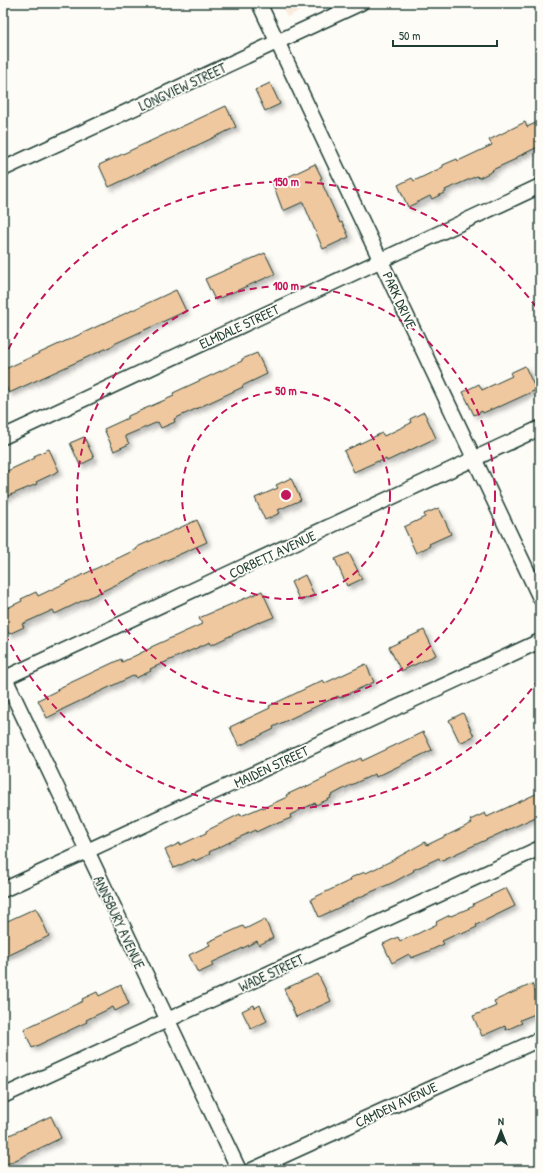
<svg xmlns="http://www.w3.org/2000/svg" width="543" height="1173" viewBox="0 0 543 1173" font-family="'Patrick Hand',sans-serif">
<defs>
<filter id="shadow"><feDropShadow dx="3.5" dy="3.5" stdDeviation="2" flood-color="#0004"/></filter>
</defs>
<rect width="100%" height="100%" fill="#fdfcf7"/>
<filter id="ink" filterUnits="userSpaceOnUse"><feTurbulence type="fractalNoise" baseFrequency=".025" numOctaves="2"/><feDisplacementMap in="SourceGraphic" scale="8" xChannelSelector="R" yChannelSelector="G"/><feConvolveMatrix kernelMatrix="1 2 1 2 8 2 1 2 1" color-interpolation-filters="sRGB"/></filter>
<g filter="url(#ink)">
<!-- built -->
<polygon fill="#f9ecdd" points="280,3 317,3 287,17"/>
<!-- building -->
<g fill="#f0c89f" stroke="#1f3d34" filter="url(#shadow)">
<polygon points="270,83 280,104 265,111 255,90"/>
<polygon points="226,106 236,127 109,187 99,165"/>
<polygon points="540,121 540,146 515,158 516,159 492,170 493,171 479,178 477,176 445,190 446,192 432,199 430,196 408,207 398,185 412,178 414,181 443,167 443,165 457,159 458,161 492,145 489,140 525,122 527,127"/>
<polygon points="315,164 322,178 320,179 340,223 342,222 349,237 323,249 303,202 283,211 273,184"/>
<polygon points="265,253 275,274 215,300 205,279"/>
<polygon points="176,290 186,311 114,344 114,345 9,393 3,380 3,370"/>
<polygon points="257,353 267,374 242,386 243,387 174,419 175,422 161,428 158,422 125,436 129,444 114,451 104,429 128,418 128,416 174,396 173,393 242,361 242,359"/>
<polygon points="525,366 536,390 499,407 499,406 483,413 482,411 474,415 463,392 479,384 482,390 512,376 510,373"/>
<polygon points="424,412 436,438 387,461 386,459 378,462 378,461 354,472 344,451 382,433 384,436 411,423 410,419"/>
<polygon points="84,437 94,458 80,465 70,443"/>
<polygon points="49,449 59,471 36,482 37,484 3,498 3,473 35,458 34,456"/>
<polygon points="291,478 301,500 278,510 280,513 265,520 255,498 278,488 276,485"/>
<polygon points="439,508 451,534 429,544 430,546 416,553 404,527 425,517 424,514"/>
<polygon points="197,520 207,542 138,573 138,574 55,614 53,610 22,624 24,627 9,634 3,621 3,610 22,601 21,599 36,592 38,596 137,549 137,547"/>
<polygon points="349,553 362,579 347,586 335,559"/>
<polygon points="305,575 314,595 300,601 291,582"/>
<polygon points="262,591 274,617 259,623 259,622 211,645 210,642 150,669 151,671 136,678 135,675 61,710 61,711 47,718 38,700 58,690 57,689 121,659 122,662 151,648 151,647 202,624 199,618"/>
<polygon points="424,630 436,655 401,671 389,647"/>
<polygon points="366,664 374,682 339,698 338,696 298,715 273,727 274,729 239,746 230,727 270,708 269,706 284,699 323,680 325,683"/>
<polygon points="463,713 474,736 460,743 449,720"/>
<polygon points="423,732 432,750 376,777 375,774 349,786 330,796 331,798 316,805 315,803 290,815 291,818 276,824 275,823 256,832 255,830 209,852 210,854 195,861 194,859 174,868 165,850 180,843 180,845 206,833 206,831 240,814 241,816 262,807 263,808 287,797 286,795 301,788 301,789 327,777 326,775 346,765 361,758 362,761"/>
<polygon points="540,792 540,815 440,861 439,858 413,870 414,871 394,882 353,900 353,901 319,917 311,899 351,880 350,878 365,872 366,873 391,861 425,842 427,845 452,833 472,823 470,820 485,813 487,817"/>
<polygon points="506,888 515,906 476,925 477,927 462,934 461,932 442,941 444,944 429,951 411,958 409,954 392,963 383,944 398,937 400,941 417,934 437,924 436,922 450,915 451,916 474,906 473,904"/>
<polygon points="36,908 49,936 3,958 3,923"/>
<polygon points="265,919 273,938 259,945 257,941 237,951 211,963 213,966 198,973 189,955 210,945 208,942 223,935 243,926 245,929"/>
<polygon points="318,974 331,1001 296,1017 284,989"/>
<polygon points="532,984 540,1002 540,1012 520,1020 522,1023 506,1030 505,1026 482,1036 473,1016 496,1006 494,1001"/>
<polygon points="121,985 129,1004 115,1011 113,1007 86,1020 87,1022 32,1048 24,1029 83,1001 82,999 97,992 99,996"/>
<polygon points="254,1005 255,1008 260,1005 267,1021 251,1029 242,1011"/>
<polygon points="51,1116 61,1138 3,1166 3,1138"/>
</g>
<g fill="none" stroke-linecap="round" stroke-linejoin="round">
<!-- street casing -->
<g stroke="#1f3d34" stroke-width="17">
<g id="street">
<polyline points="259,3 540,598"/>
<polyline points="3,169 361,3"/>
<polyline points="3,437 540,186"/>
<polyline points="3,674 239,1170"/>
<polyline points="3,679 540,428"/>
<polyline points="3,890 540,641"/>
<polyline points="3,1096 540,848"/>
<polyline points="252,1170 540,1039"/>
</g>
</g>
<!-- street -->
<use href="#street" stroke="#fdfcf7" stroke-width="14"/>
</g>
</g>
<!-- distance rings -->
<g fill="none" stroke="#c2185b" stroke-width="2" stroke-dasharray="7 5">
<circle cx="286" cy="495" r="104"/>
<circle cx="286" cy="495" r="209"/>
<path d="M539 679A313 313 0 0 1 3 630M3 360A313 313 0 0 1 539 311"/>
</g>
<g text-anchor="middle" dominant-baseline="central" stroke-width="3.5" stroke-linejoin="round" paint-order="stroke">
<!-- street labels -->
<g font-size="14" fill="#1f3d34" stroke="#fdfcf7">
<text transform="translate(182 86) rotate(-25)">LONGVIEW STREET</text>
<text transform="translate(400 300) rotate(65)">PARK DRIVE</text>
<text transform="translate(239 326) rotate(-25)">ELMDALE STREET</text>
<text transform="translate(272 554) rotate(-25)">CORBETT AVENUE</text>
<text transform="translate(271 766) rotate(-25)">MAIDEN STREET</text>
<text transform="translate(120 922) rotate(65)">ANNSBURY AVENUE</text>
<text transform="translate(271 972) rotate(-25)">WADE STREET</text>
<text transform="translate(396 1104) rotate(-25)">CAMDEN AVENUE</text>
</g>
</g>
<circle cx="286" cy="495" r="6" fill="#c2185b" stroke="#fdfcf7" stroke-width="2"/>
<g font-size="12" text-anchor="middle" font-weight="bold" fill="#c2185b" stroke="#fdfcf7" stroke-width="3.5" stroke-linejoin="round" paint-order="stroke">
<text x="286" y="186">150 m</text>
<text x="286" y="290">100 m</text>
<text x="286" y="395">50 m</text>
</g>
<!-- margin -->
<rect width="543" height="1173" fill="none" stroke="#fdfcf7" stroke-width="16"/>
<rect x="8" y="8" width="527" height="1157" fill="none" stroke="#1f3d34" stroke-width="1.5" filter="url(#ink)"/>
<!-- north arrow -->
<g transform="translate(501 1131)" stroke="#fdfcf7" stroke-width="3" paint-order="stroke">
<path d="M0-3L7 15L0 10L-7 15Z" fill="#1f3d34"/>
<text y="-6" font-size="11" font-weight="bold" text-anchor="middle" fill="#1f3d34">N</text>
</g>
<!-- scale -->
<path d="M393 40v6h104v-6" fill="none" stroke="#1f3d34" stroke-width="2"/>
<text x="399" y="40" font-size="12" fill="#1f3d34" stroke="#fdfcf7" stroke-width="3" paint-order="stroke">50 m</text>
</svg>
